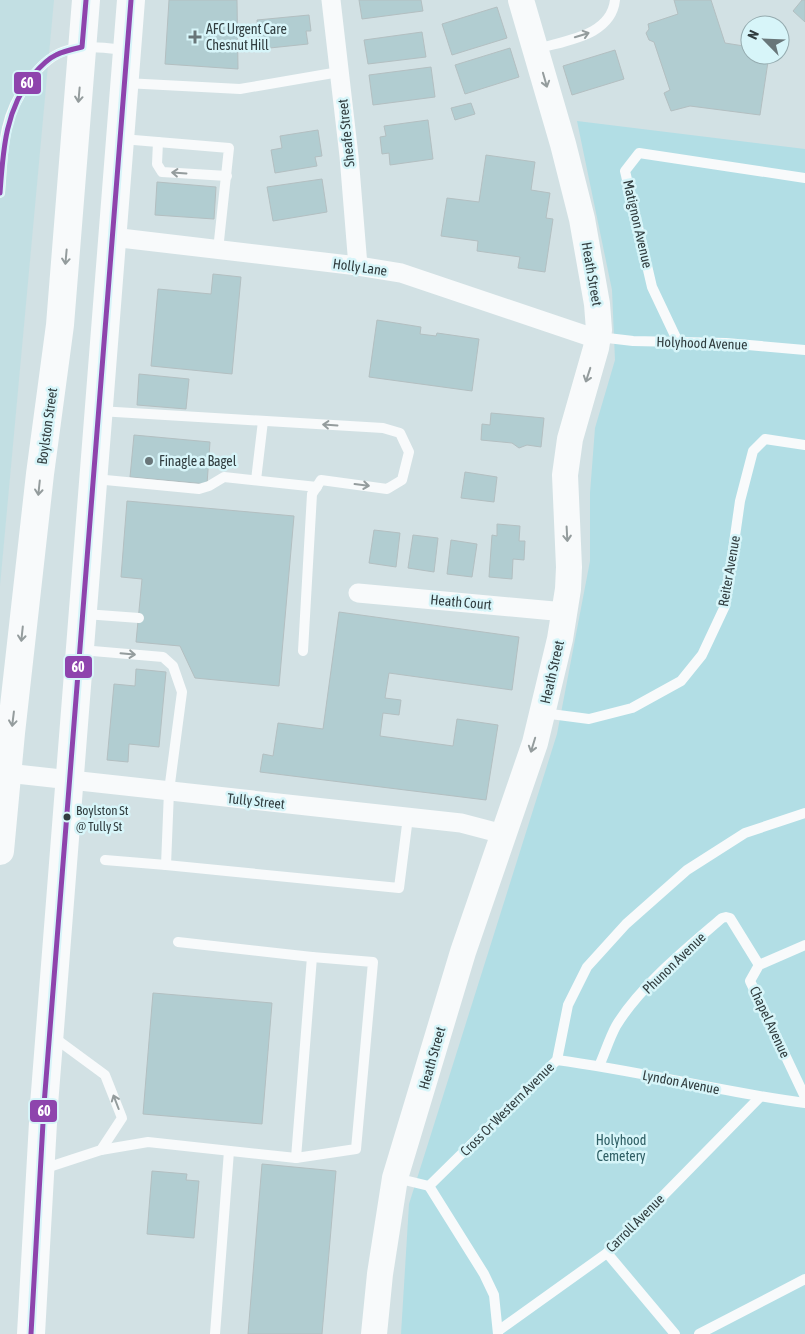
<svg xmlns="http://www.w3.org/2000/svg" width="805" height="1334" viewBox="0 0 805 1334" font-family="'Asap Condensed',sans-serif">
<rect width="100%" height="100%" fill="#d2e1e4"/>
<!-- built -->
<polygon fill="#c2dfe3" points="0,0 54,0 0,586"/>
<!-- green -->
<polygon fill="#b2dee5" points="577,121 805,149 805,1334 401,1334 409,1204 557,734 590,561 590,493 595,428 615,360 612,290"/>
<!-- building -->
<g fill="#b1cdd1" stroke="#b3bfc1">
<polygon points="169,0 237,0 238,69 165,64"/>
<polygon points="359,0 421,0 423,11 362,19"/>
<polygon points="674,0 711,0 725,43 750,47 750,55 769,55 760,115 690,106 671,111 664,93 670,90 654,42 649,40 646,33 649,29 648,24 678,14"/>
<polygon points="802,0 805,0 805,22 793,11"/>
<polygon points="497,7 507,38 452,55 442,24"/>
<polygon points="309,15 311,31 306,31 308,44 260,49 257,20"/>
<polygon points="422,32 426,57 368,64 364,40"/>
<polygon points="510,48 519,77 465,94 455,65"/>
<polygon points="615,50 624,79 572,95 563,66"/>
<polygon points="431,67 435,97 373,105 369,75"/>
<polygon points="471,103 475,114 455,120 451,108"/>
<polygon points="428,120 433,159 390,165 389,153 382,154 380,137 386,136 384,126"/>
<polygon points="318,130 322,156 315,157 317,166 275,173 271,150 282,148 280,136"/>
<polygon points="486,155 535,162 531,190 550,193 546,218 553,219 545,272 518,268 520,257 477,251 478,241 441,236 447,198 479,202"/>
<polygon points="322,179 327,212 273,221 267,187"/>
<polygon points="157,182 216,187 214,219 155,215"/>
<polygon points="213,274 241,277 232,374 151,366 158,289 211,294"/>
<polygon points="377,320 421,327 420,334 436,336 437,333 479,339 472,391 369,377"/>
<polygon points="139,374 189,379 186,409 137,405"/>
<polygon points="491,413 544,418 541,447 527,445 519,448 512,443 481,440 482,424 490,425"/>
<polygon points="134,435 210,442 207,484 130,477"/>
<polygon points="465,472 497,477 494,502 461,498"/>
<polygon points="127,501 294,516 279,686 195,678 180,646 136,642 142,579 121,577"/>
<polygon points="497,524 520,526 519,541 525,541 524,560 513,559 512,579 489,577 492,535 497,536"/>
<polygon points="374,530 400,533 396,567 369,563"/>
<polygon points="413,535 438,538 434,572 408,568"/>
<polygon points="451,540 477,544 472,577 447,574"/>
<polygon points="339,612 519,637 512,690 389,673 385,698 401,700 399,715 383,713 380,736 453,746 457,719 498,725 486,800 260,772 263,754 273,756 278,723 323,729"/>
<polygon points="136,669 166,672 159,747 129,744 128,762 107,760 114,684 135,686"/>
<polygon points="153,993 272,1003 262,1124 143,1114"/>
<polygon points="262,1164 336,1171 322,1334 248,1334"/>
<polygon points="152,1171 187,1174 186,1180 199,1181 194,1238 147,1234"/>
</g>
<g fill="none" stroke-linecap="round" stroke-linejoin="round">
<!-- lane -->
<g stroke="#f8fafb" stroke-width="10">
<path d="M 537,49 C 566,40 611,36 615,0"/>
<polyline points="125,83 240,89 339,72"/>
<polyline points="122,139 229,148 218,250"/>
<polyline points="158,142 157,164 162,172 227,176"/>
<path d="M 0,193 C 2,172 2,149 7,128 C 13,100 39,57 68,50 C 87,45 106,48 125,50"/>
<polyline points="599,337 633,341 726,343 805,350"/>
<polyline points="678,342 652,287 625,171 639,153 805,178"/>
<polyline points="99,411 383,428 400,433 409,452 402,480 387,489 321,480 312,494 303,651"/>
<polyline points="95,479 199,489 209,486 224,477 317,487"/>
<polyline points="256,480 263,421"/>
<polyline points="85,614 139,618"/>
<polyline points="81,650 163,657 173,666 182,692 169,791 166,865 399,888 408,817"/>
<polyline points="543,713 589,719 632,708 681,681 702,655 725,606 740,501 753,451 765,439 805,445"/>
<polyline points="105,860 166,865"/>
<polyline points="805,945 759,965 750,981 805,1097"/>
<path d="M 557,1060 C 640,1071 722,1092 805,1103"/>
<path d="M 599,1066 C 605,1053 609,1039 616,1026 C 640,986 686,949 722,918 L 726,917 L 730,918 L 759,965"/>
<polyline points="101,1150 148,1142 296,1158 312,957 178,942"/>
<polyline points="296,1158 356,1149 373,962 312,957"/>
<polyline points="43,1169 101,1150 122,1118 105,1075 52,1036"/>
<polyline points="396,1178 429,1186"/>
<polyline points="607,1253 675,1334"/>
<polyline points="498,1331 607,1253 760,1097"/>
<polyline points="215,1334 229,1151"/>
<polyline points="498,1334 494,1295 484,1274 429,1186 557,1060 568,1005 587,967 626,924 687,870 745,833 805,813"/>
<polyline points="699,1334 805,1279"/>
</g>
<!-- street -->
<g stroke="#f8fafb" stroke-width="19">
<polyline points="331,0 349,156 358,266"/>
<polyline points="112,237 358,266 401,273 585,335 598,337"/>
<polyline points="358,593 565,612"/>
<polyline points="7,773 461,823 503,834"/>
</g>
<!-- secondary -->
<polyline stroke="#f8fafb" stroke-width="26" points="374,1334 380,1274 395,1178 463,952 535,743 560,639 568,589 569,567 565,475 570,439 596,348 599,330 597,304 582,219 563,144 521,0"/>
<!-- highway -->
<g stroke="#f8fafb" stroke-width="28">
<polyline points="0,851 11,733 40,474 60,325 86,0"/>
<polyline points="31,1334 44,1105 131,0"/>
</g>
<!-- bus-1 casing -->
<g stroke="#d7f5f9" stroke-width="9">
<g id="bus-1">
<path d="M 0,193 C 3,151 5,110 33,75 C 39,68 47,59 56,55 C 64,51 73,49 82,47 L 86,0"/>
<polyline points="31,1334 44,1105 131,0"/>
</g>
</g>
<!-- bus-1 -->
<use href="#bus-1" stroke="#8e44ad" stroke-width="5"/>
</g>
<!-- one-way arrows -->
<defs><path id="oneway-shaft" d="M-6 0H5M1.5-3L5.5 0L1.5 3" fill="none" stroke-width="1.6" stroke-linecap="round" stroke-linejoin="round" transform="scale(1.25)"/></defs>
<g stroke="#949c9d">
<use href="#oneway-shaft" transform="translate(582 35) rotate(-17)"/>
<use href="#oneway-shaft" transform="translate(545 80) rotate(74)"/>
<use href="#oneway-shaft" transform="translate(79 95) rotate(95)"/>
<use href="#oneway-shaft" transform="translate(179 173) rotate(-176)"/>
<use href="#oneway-shaft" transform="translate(66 257) rotate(95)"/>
<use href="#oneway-shaft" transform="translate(588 375) rotate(108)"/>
<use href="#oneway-shaft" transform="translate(330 425) rotate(-176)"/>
<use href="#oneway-shaft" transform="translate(362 485) rotate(7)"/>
<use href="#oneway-shaft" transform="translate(39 488) rotate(96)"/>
<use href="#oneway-shaft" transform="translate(567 534) rotate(87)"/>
<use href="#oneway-shaft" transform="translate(22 634) rotate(96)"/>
<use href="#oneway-shaft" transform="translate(128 654) rotate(5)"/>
<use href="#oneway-shaft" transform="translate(13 719) rotate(97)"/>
<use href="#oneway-shaft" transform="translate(533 745) rotate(107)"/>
<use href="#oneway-shaft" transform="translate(116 1102) rotate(-111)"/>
</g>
<!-- markers -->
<g fill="#697679" stroke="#d7f5f9" stroke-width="2">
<path d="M192.5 29.5h5v5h5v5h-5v5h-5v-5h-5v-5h5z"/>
<circle cx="149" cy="461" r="5"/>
</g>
<circle fill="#313d3f" stroke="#d7f5f9" stroke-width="2" cx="67" cy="817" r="4.5"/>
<g text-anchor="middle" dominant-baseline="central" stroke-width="5" stroke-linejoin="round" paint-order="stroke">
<!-- bus labels -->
<g font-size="13" fill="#313d3f" stroke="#d7f5f9" text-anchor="start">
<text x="76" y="810">Boylston St<tspan x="76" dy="16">@ Tully St</tspan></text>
</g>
<!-- poi labels -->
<g font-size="14" fill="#313d3f" stroke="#d7f5f9" text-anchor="start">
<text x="206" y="29">AFC Urgent Care<tspan x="206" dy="16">Chesnut Hill</tspan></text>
<text x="159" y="461">Finagle a Bagel</text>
</g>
<!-- street labels -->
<g font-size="14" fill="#313d3f" stroke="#d7f5f9">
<text transform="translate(346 133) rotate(-96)">Sheafe Street</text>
<text transform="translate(638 224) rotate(77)">Matignon Avenue</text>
<text transform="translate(360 267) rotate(8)">Holly Lane</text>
<text transform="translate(592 274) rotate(80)">Heath Street</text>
<text transform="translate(702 343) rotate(2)">Holyhood Avenue</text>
<text transform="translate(47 426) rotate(-82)">Boylston Street</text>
<text transform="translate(729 571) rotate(-80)">Reiter Avenue</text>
<text transform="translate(461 602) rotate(5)">Heath Court</text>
<text transform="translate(552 672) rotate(-77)">Heath Street</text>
<text transform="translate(256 801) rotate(6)">Tully Street</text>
<text transform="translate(674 963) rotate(-44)">Phunon Avenue</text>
<text transform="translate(770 1022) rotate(65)">Chapel Avenue</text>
<text transform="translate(432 1058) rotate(-74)">Heath Street</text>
<text transform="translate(681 1082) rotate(11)">Lyndon Avenue</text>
<text transform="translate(507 1109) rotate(-45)">Cross Or Western Avenue</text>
<text transform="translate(635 1223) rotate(-45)">Carroll Avenue</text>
</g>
<!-- park labels -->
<g font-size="14" fill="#2e5e64" stroke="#d7f5f9">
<text x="621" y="1140">Holyhood<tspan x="621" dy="16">Cemetery</tspan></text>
</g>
</g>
<g stroke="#d7f5f9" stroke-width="2">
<rect x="13" y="71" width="29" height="24" rx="5" fill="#8e44ad"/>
<rect x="64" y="655" width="29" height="24" rx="5" fill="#8e44ad"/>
<rect x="29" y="1099" width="29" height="24" rx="5" fill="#8e44ad"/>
</g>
<g font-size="14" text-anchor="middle" font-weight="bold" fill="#fff">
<text x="27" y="88">60</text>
<text x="78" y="672">60</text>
<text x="44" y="1116">60</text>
</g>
<!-- north arrow -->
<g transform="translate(765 40) rotate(294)"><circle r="24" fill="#d7f5f9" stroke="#95abaf"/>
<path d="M0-4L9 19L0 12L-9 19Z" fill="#697679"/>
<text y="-8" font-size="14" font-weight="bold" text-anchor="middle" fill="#313d3f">N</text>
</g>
</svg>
